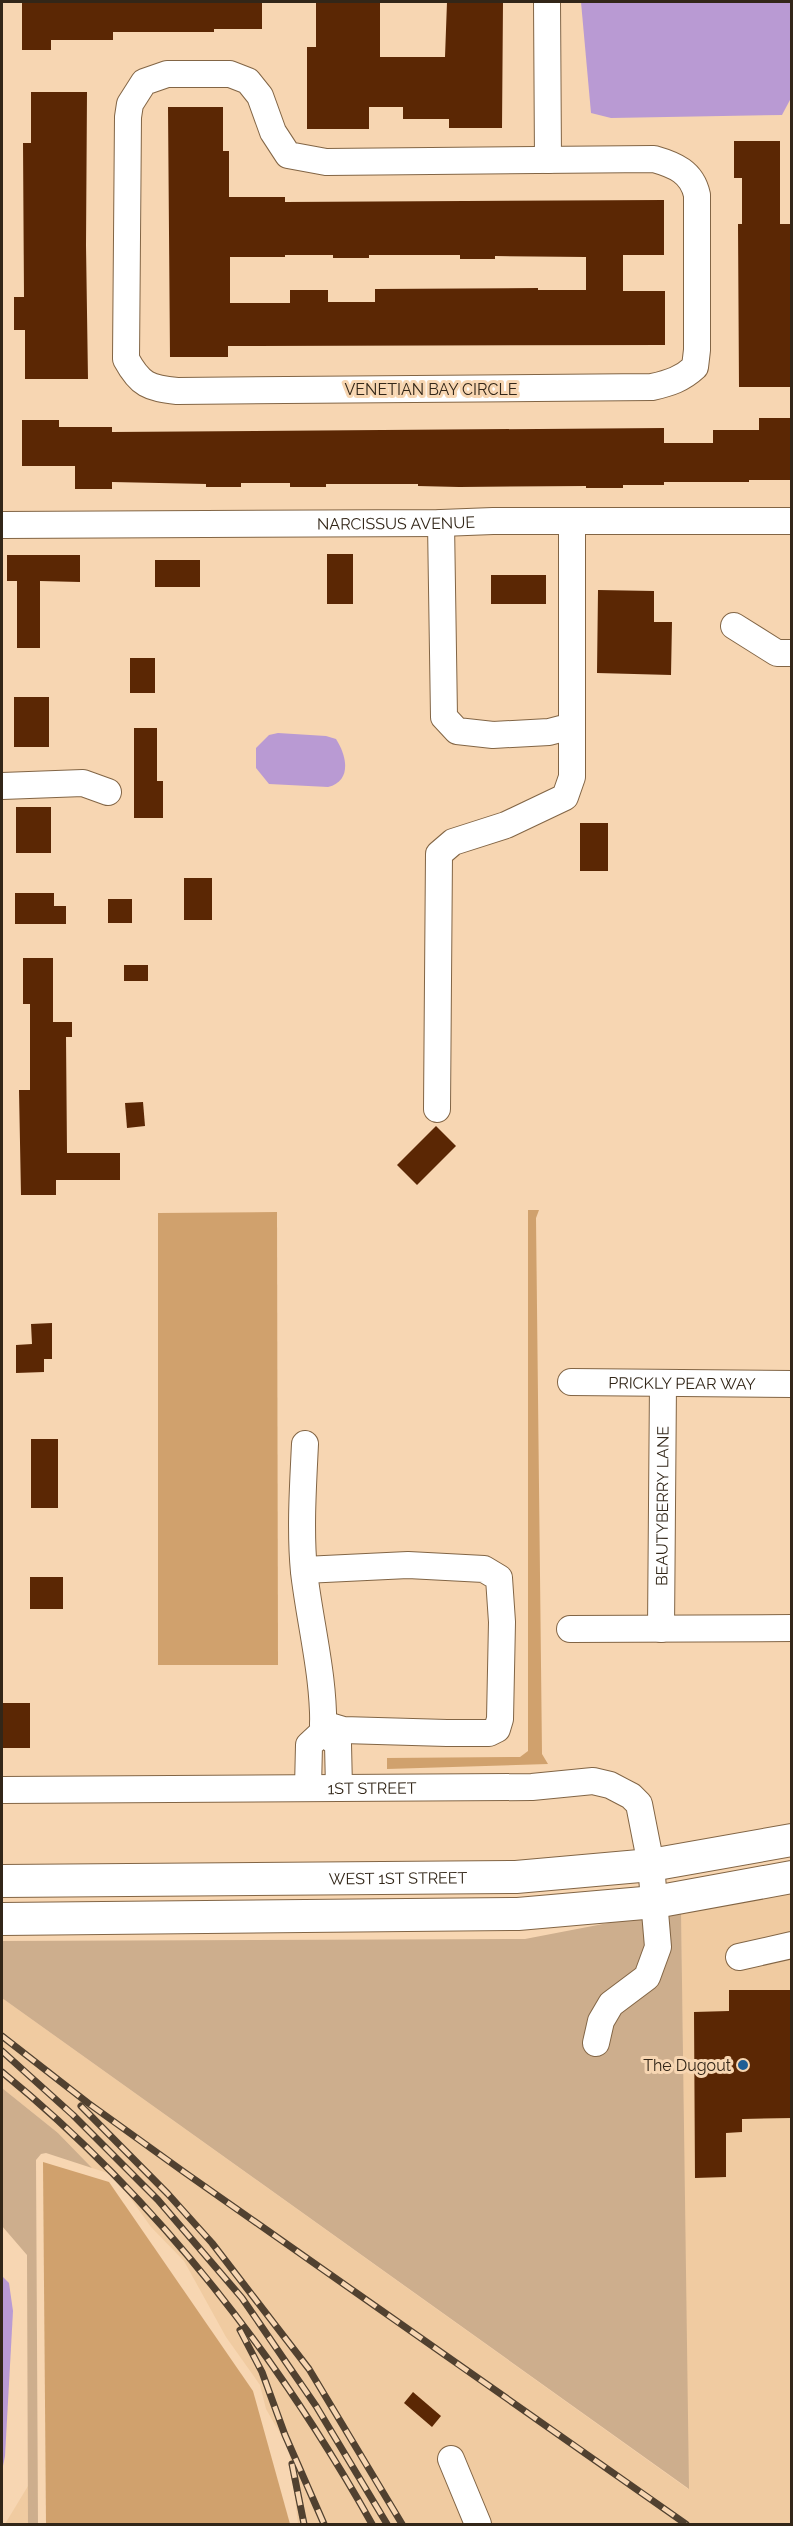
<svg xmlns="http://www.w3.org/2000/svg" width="793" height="2526" viewBox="0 0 793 2526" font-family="Raleway,sans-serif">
<rect width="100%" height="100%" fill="#f7d6b2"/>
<!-- built -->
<g fill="#f0cba1">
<polygon points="791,1890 791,2524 298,2524 289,2449 266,2409 260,2385 226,2337 184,2261 151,2227 114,2175 92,2168 58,2133 2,2088 2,1998 688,2489 681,1909"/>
<polygon points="28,2486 28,2524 5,2524"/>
</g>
<!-- green -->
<g fill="#cdae8d">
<polygon points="681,1909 689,2489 2,1998 2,1941 525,1939"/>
<polygon points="2,2088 58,2133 92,2168 46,2153 41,2154 36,2160 38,2524 28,2524 27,2255 2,2226"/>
</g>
<!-- forest -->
<g fill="#d0a16d">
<polygon points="528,1210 539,1210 536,1218 542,1754 548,1764 387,1769 387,1758 520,1757 528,1751"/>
<polygon points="277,1212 278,1665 158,1665 158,1213"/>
<polygon points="43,2162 109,2182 253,2391 290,2524 46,2524"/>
</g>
<!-- water -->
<g fill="#b99ad3">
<polygon points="581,2 791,2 791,98 782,115 611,118 591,113"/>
<path d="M 278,733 L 326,736 L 336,739 C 347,756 352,781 328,787 L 269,784 L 256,768 L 256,748 L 269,735 Z"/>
<polygon points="2,2276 9,2283 13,2311 5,2456 2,2471"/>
</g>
<!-- building -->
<g fill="#5b2704" fill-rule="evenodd">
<polygon points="22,2 262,2 262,29 214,29 214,32 113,32 113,40 51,40 51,50 22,50"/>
<polygon points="316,2 380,2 380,57 445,57 447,2 503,2 502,128 449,128 449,119 403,119 403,107 369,107 369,129 307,129 307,47 316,47"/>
<polygon points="31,92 87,92 86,245 88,379 25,379 25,330 14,330 14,297 24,297 23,143 31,143"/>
<path d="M 168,107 L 223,107 L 223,151 L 229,151 L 229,197 L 285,197 L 285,202 L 664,200 L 664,255 L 623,255 L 623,291 L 665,291 L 665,345 L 228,346 L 228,357 L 170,357 ZM 285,255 L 333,255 L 333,258 L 369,258 L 369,255 L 460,255 L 460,259 L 495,259 L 495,256 L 586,257 L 586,290 L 538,290 L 538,288 L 375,289 L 375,302 L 328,302 L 328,290 L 290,290 L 290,303 L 230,303 L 230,257 L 285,257 Z"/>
<polygon points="734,141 780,141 780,224 792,224 792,387 739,387 738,224 742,224 742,178 734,178"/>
<polygon points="759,418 792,418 792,480 749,480 749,482 664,482 664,485 623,485 623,488 586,488 586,486 459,487 418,486 418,484 326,484 326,487 290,487 290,483 241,483 241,487 206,487 206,484 112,482 112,489 75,489 75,466 22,466 22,420 59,420 59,427 112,427 112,432 664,428 664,443 713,443 713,430 759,430"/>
<rect x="327" y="554" width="26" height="50"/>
<polygon points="7,555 80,555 80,582 40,581 40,648 17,648 17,581 7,581"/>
<rect x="155" y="560" width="45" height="27"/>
<rect x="491" y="575" width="55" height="29"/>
<polygon points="598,590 654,591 654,622 672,622 671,675 597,673"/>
<rect x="130" y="658" width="25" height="35"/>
<rect x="14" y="697" width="35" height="50"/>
<polygon points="134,728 157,728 157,781 163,781 163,818 134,818"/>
<rect x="16" y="807" width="35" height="46"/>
<rect x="580" y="823" width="28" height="48"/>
<rect x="184" y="878" width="28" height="42"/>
<polygon points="15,893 54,893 54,906 66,906 66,924 15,924"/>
<rect x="108" y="899" width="24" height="24"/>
<polygon points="23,958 53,958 53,1022 72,1022 72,1037 66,1037 67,1153 120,1153 120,1180 56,1180 56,1195 21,1195 19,1090 30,1090 30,1004 23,1004"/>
<rect x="124" y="965" width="24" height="16"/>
<polygon points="143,1102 145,1126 127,1128 125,1103"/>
<polygon points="436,1126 456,1146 417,1185 397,1165"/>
<polygon points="52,1323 52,1359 44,1359 44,1372 16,1373 16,1345 32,1344 31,1324"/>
<rect x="31" y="1439" width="27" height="69"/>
<rect x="30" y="1577" width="33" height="32"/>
<rect x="2" y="1703" width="28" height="45"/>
<polygon points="729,1990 792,1990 792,2118 742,2119 742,2132 726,2133 726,2177 695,2178 694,2012 729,2011"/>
<polygon points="413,2392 441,2416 432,2427 404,2403"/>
</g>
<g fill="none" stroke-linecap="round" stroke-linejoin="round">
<!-- minor casing -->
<g stroke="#826545" stroke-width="28">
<g id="minor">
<polyline points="547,2 548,160"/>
<path d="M 167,74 L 230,74 L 248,81 L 260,96 L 273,132 L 288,155 L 326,162 L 654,159 C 675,165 692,172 697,195 L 697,350 L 695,367 C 682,379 670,383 652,387 L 177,391 C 149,388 140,385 126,359 L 128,117 L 130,104 L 144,82 Z"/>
<polyline points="441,523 444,717 457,731 493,735 549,732 572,726 572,522"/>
<path id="s1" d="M 2,525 L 441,523 L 493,521 L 792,521"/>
<polyline points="734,626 777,653 792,653"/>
<polyline points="2,786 83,783 108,792"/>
<polyline points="437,1109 439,854 453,842 506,825 565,797 572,777 572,726"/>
<path id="s2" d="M 571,1382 L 792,1384"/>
<path d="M 305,1444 C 303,1486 300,1530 304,1572 C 310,1624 325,1679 323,1732"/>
<polyline points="304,1570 408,1565 484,1569 499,1578 502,1622 500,1719 497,1729 489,1733 447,1733 343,1730 323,1724"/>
<polyline points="570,1629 792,1628"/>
<path id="s3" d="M 661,1629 L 663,1383"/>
<polyline points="308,1788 309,1745 323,1732 338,1744 339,1788"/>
<path id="s4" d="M 2,1790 L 532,1787 L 593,1781 L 610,1785 L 631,1796 L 639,1804 L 651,1865 L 658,1947 L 647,1977 L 611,2004 L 601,2021 L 596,2043"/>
<polyline points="739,1957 792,1945"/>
<polyline points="451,2459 478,2524"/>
</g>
</g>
<!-- major casing -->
<g stroke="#826545" stroke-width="34">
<g id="major">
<path id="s5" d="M 2,1881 L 516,1877 L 651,1865 L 792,1840"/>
<polyline points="2,1919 518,1914 655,1902 792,1877"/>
</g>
</g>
<!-- minor -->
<use href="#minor" stroke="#fff" stroke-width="26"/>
<!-- major -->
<use href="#major" stroke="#fff" stroke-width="32"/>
<!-- rail casing -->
<g stroke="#514130" stroke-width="7">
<g id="rail">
<polyline points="2,2036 88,2103 184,2172 686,2524"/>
<polyline points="2,2051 73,2115 158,2200 242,2298 316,2406 387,2524"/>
<path d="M 2,2072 C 155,2197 276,2353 372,2524"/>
<polyline points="81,2106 168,2194 212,2243 309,2369 402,2524"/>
<polyline points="240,2330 262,2372 285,2435 324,2524"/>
<polyline points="292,2464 304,2524"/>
</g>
</g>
<!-- rail -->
<use href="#rail" stroke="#f7d6b2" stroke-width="4.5" stroke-dasharray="14" stroke-linecap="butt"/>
</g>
<!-- markers -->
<circle fill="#205e95" stroke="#f7d6b2" stroke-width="2" cx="743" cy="2065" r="6"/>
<g text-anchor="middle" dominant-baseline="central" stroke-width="6" stroke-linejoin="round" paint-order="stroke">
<!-- street labels -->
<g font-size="16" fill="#322618" stroke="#f7d6b2">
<text x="431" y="389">VENETIAN BAY CIRCLE</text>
<text stroke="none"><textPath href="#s1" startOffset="394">NARCISSUS AVENUE</textPath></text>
<text stroke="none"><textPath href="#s2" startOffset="111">PRICKLY PEAR WAY</textPath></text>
<text stroke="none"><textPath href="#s3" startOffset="123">BEAUTYBERRY LANE</textPath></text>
<text stroke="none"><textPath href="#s4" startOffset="370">1ST STREET</textPath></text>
<text stroke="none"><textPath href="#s5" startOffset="396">WEST 1ST STREET</textPath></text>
</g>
<!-- poi labels -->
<g font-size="16" fill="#322618" stroke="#f7d6b2" text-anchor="end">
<text x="731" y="2065">The Dugout</text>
</g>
</g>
<!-- border -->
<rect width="793" height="2526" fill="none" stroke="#322618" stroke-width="6"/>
</svg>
